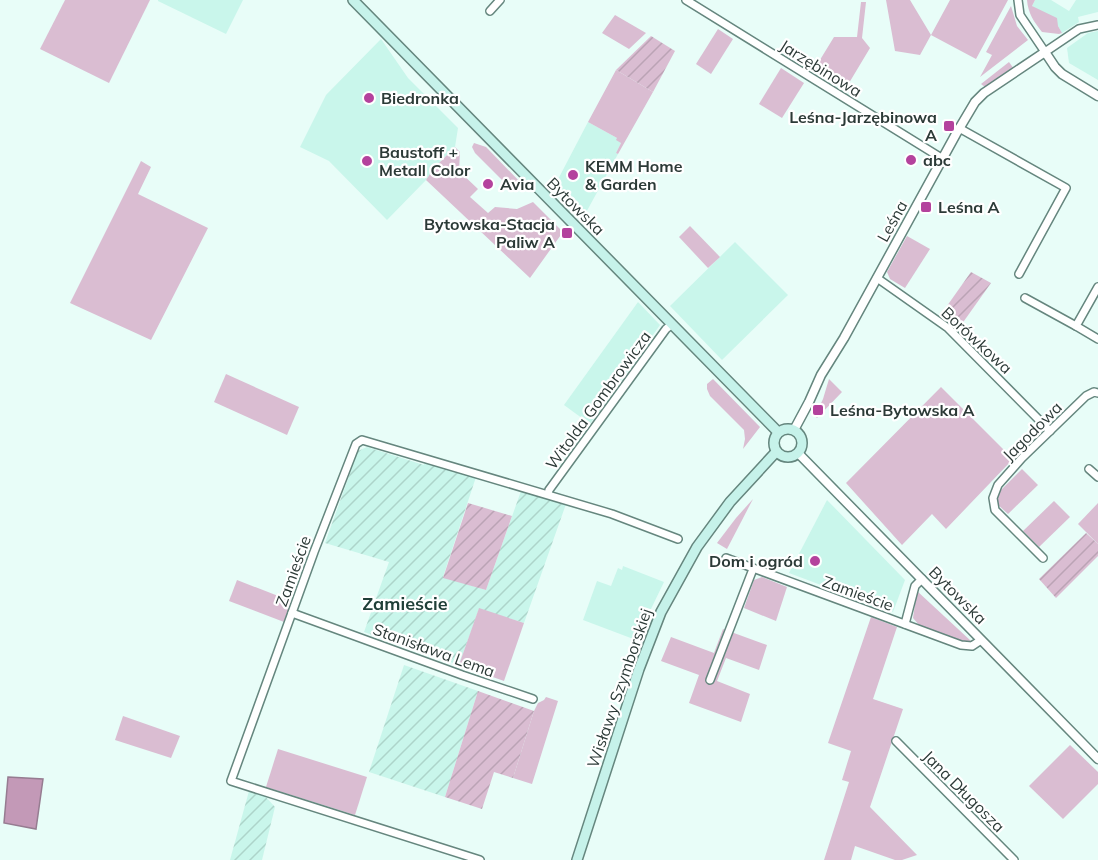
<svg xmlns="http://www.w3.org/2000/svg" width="1098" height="860" viewBox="0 0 1098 860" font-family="Mulish,sans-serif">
<defs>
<pattern id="industrial-furrows" width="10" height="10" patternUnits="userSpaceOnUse" patternTransform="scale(1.5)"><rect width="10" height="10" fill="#c9f6eb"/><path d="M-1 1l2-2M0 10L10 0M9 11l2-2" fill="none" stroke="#add4ca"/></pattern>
<pattern id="garden-furrows" width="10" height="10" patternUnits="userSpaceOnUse" patternTransform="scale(1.5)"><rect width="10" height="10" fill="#dabdd2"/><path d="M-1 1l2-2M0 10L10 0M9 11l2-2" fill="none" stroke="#bba3b5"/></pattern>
</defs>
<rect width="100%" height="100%" fill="#e8fdf8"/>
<!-- built -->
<g fill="#c9f6eb">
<polygon points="158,0 243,0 226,34 158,1"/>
<polygon points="1035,0 1051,0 1069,11 1076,0 1098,0 1098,12 1078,17 1079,22 1062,33 1058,26 1032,6"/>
<polygon points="1098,31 1098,80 1069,63 1067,48 1088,33"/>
<polygon points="381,39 408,78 458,128 455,147 434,168 426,180 387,220 329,161 300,147 326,95"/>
<polygon points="588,122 617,138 621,143 616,153 618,154 583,218 554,187"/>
<polygon points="735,242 788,295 722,360 670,306"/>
<polygon points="638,302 660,325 590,424 564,405"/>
<polygon points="827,500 905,580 893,612 789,573"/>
<polygon points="623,566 664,582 636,640 583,620 597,581 611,586 618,568 622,570"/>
</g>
<!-- industrial -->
<g fill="url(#industrial-furrows)">
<polygon points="367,447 424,465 425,462 476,477 443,577 486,590 521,491 566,504 524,623 479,609 459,665 364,632 389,562 325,543 358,451"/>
<polygon points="404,665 478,691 445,797 369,772"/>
<polygon points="249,791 264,795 275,807 262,860 230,860"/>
</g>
<!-- grass -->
<g fill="#dabdd2">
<polygon points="65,0 150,0 109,83 40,49"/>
<polygon points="886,0 910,0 931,35 950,0 1008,0 976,59 931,35 920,55 895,51"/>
<path d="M 1027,0 L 1035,0 L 1032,6 L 1057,18 L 1058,26 L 1062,33 L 1059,34 L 1042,32 C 1034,22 1028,13 1027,0 Z"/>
<polygon points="861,2 866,2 862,38 870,48 846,88 815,68 834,37 857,37"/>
<polygon points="1011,6 1017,26 1028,40 980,77 992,55 986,52"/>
<polygon points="615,15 646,33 629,49 602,33"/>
<polygon points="718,29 733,39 711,74 696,64"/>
<polygon points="1009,62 1014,69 988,86 985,87 981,84"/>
<polygon points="781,68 804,83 782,118 759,104"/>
<polygon points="616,70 653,92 618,154 616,153 621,143 616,140 617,138 588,122"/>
<polygon points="474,143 486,147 524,186 518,190 509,187 475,153 472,147"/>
<polygon points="455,147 460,152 459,171 478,189 470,197 488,213 495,207 517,209 533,202 563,232 530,278 426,180 434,168"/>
<polygon points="141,161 151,167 138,194 208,228 151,340 70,303"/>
<polygon points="690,226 720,257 708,268 679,237"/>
<polygon points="907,236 930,249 905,288 890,279 887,272"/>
<polygon points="226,374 299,407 287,435 214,402"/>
<polygon points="713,379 760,427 743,449 745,439 744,430 710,396 707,389 707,384"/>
<polygon points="829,379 842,392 817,418 815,416 823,399"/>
<polygon points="941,387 1013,459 946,529 932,514 902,545 846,483"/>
<polygon points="1022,469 1038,485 1008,514 996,503 996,495"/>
<polygon points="753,499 727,549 717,543 736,518"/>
<polygon points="1054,501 1070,517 1039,547 1023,531"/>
<polygon points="1098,503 1098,544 1078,524"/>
<polygon points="762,577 787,587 776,621 744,608 754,580"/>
<polygon points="237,580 291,601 284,622 229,601"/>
<path d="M 917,591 L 971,641 C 958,644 932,630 919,625 L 913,618 Z"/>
<polygon points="479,608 524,623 504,681 459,665"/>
<polygon points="871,617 897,627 873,699 903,709 870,807 917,855 902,860 895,860 855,846 851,860 824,860 849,782 842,780 851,751 828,743"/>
<polygon points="723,629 767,645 759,670 726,658 717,681 750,694 741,722 689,703 699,675 661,661 671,637 714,653"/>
<polygon points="546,697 558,701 532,784 513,778 534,711 538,703 544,700"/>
<polygon points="123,716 180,736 171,758 115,740"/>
<polygon points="1070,745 1098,772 1098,784 1063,819 1029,786"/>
<polygon points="278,749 367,777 355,815 266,787"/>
</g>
<!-- garden -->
<g fill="url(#garden-furrows)">
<polygon points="651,36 675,51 653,92 616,70"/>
<polygon points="971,272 991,283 959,328 942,313"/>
<polygon points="468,503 512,516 486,590 443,578"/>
<polygon points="1086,533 1098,544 1098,556 1056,598 1039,579"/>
<polygon points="478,691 534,711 513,778 494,772 482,809 445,797"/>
</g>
<!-- water -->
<polygon fill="#c399b7" stroke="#967c91" stroke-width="1.5" points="8,777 43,779 36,829 4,823"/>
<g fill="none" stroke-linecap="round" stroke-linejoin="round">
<!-- minor casing -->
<g stroke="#65867e" stroke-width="10">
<g id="minor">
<polyline points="686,0 943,159"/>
<polyline points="1018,0 1020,15 1045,52 1079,29 1098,25"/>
<polyline points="490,11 500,0"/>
<polyline points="959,128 1066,188 1019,274"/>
<polyline points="877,278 948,328 1050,431"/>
<polyline points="1098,287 1076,326 1098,339"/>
<polyline points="1025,298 1076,326"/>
<polyline points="1089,469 1098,477"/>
<polyline points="548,494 549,490 666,329 672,324"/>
<polyline points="726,558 961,645 972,646 981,640"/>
<polyline points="1043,558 995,510 993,498 998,485 1022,458 1086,396 1094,392 1098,393"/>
<polyline points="292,613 462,675 533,699"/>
<polyline points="905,624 915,586 922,579"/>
<polyline points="710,680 753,569"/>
<polyline points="896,741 1014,860"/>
<polyline points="480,860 231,781 314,552 356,444 362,440 612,514 678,539"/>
</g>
</g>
<!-- tertiary casing -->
<g stroke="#65867e" stroke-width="11">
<g id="tertiary">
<polyline points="794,430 809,402 821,375 844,338 956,134 975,102 984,93 1045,52 1055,67 1062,74 1098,96"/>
<polyline points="798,453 1098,759"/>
</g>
</g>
<!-- secondary casing -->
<g stroke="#65867e" stroke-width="12">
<g id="secondary">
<polyline points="353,0 778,432"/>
<circle cx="788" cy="443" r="14"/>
<polyline points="577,860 639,669 661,612 697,547 730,502 776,452"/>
</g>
</g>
<!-- minor -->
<use href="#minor" stroke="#fff" stroke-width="7"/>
<!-- tertiary -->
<use href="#tertiary" stroke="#fff" stroke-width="8"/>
<!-- secondary -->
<use href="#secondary" stroke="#c6f2ea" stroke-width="9"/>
</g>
<!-- markers -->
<g fill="#b4429d" stroke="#fff" stroke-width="2">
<circle cx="369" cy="98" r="6"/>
<rect x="943" y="120" width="12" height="12" rx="3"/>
<circle cx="911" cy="160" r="6"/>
<circle cx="367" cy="161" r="6"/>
<circle cx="573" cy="175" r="6"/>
<circle cx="488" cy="184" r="6"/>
<rect x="920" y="201" width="12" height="12" rx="3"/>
<rect x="561" y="227" width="12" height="12" rx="3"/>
<rect x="812" y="404" width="12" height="12" rx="3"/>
<circle cx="815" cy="561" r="6"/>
</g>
<g text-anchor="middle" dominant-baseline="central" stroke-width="4.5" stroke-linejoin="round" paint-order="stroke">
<!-- street labels -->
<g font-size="16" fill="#2c3a37" stroke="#fff">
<text transform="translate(821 68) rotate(32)">Jarzębinowa</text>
<text transform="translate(576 206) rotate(45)">Bytowska</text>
<text transform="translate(892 221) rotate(-61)">Leśna</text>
<text transform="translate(977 340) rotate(43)">Borówkowa</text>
<text transform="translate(598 400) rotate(-54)">Witolda Gombrowicza</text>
<text transform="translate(1032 431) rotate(-45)">Jagodowa</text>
<text transform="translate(293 571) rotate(-70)">Zamieście</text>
<text transform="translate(858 593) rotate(20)">Zamieście</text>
<text transform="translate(958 595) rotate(45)">Bytowska</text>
<text transform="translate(434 650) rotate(20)">Stanisława Lema</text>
<text transform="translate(619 688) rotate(-71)">Wisławy Szymborskiej</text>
<text transform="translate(964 791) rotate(45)">Jana Długosza</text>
</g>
<!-- poi labels -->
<g font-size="16" font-weight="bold" fill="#2c3a37" stroke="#fff" text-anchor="start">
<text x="381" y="98">Biedronka</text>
<text x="937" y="117" text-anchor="end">Leśna-Jarzębinowa<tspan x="937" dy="18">A</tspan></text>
<text x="379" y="152">Baustoff +<tspan x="379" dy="18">Metall Color</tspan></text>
<text x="923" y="160">abc</text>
<text x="585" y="166">KEMM Home<tspan x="585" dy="18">&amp; Garden</tspan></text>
<text x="500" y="184">Avia</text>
<text x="938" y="207">Leśna A</text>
<text x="555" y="224" text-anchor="end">Bytowska-Stacja<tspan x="555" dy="18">Paliw A</tspan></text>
<text x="830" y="410">Leśna-Bytowska A</text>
<text x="803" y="561" text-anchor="end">Dom i ogród</text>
</g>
<!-- neighbourhood labels -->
<g font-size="18" font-weight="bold" fill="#203f38" stroke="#fff">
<text x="405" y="603">Zamieście</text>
</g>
</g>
</svg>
